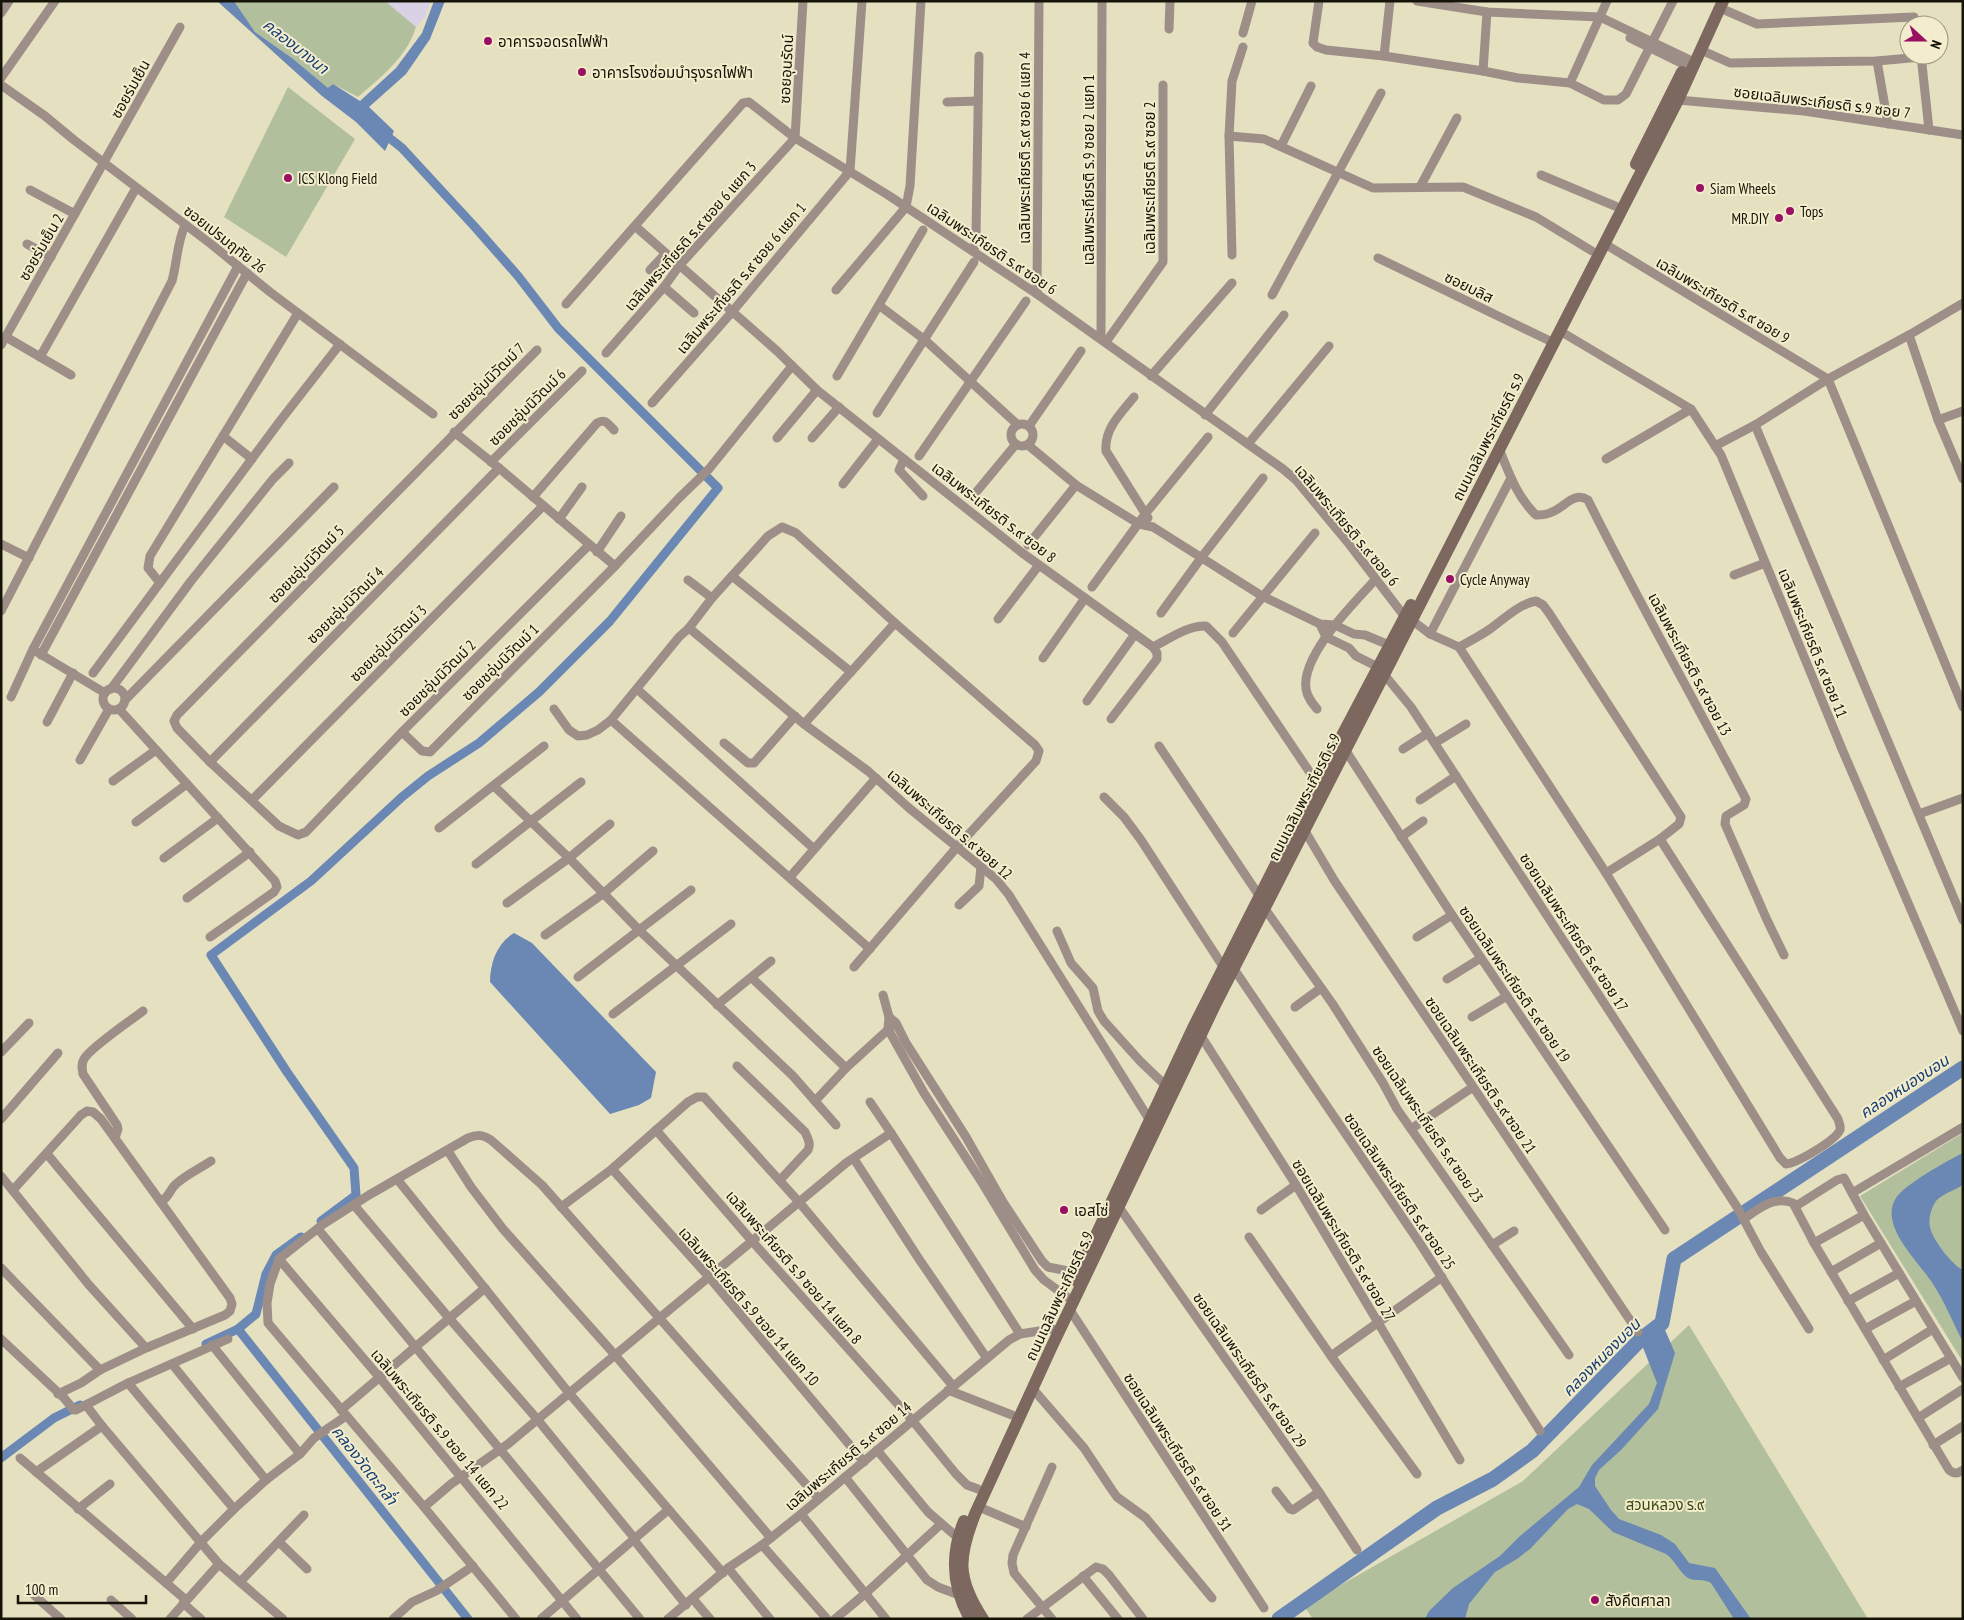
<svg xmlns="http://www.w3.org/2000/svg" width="1964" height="1620" viewBox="0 0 1964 1620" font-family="'PT Sans Narrow','Noto Sans Thai',sans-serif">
<rect width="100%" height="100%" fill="#e5e0c0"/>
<!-- education -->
<polygon fill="#d9d1e6" points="385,1 431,1 425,17 416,27"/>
<!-- green -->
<g fill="#b1bf9c">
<path d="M 234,1 L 385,1 L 416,27 C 407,57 381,77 358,97 L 333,84 L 329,89 L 292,58 L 255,32 Z"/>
<polygon points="288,87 355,139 286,257 224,217"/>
<polygon points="1963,1133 1963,1362 1860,1196"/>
<polygon points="1689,1325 1868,1619 1313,1619 1304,1606 1523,1481"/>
</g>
<!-- water -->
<g fill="#6a88b3">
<polygon points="217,1 234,1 255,32 292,58 328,88 333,84 360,101 396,68 422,33 434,1 445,1 430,39 406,74 369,107 394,131 385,151 356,122 322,96"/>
<path d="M 514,933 L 532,943 L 656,1072 L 651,1098 L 639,1105 L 610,1114 L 490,982 C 490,963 497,943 514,933 Z"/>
<path d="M 1963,1153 L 1963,1185 C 1955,1190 1942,1194 1936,1201 C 1931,1208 1928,1220 1930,1227 C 1932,1239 1952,1265 1963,1270 L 1963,1342 C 1953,1323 1945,1302 1933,1284 C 1920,1263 1878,1226 1896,1198 C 1904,1185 1948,1160 1963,1153 Z"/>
<path d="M 1662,1323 L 1675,1353 L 1658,1409 L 1622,1449 L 1599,1470 L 1595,1478 L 1595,1486 L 1611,1510 L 1619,1519 L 1661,1535 L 1675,1544 L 1689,1563 L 1715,1568 L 1751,1619 L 1734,1619 L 1711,1583 C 1703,1578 1695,1582 1688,1578 C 1679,1572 1675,1560 1666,1554 L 1613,1532 L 1589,1509 L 1577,1504 L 1568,1509 L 1530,1549 L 1517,1559 L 1495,1572 L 1469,1604 L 1465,1619 L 1425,1619 L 1429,1611 L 1453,1588 L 1500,1556 L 1520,1536 L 1579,1487 L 1592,1465 L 1649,1404 L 1657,1383 L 1640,1340 Z"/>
</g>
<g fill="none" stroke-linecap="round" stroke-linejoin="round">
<!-- canal -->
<g stroke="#6a88b3" stroke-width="9">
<polyline points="321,1221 356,1195 354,1168 287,1072 211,955 311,881 402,797 428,776 479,743 539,692 610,621 718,488 558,328 518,276 474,226 402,148 382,132"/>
<polyline points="238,1329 468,1619"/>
<polyline points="206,1344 238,1329 256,1314 266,1274 276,1255 301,1237"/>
<polyline points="1,1458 54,1418 80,1405"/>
</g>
<!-- river -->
<polyline stroke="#6a88b3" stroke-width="15" points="1279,1619 1437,1508 1493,1479 1532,1451 1640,1340 1662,1323 1674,1259 1963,1068"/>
<!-- minor -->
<g stroke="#9d8f88" stroke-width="9">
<polyline points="1319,1 1313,43 1317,47 1326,50 1384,56 1483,71 1518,78 1570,83 1604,100 1618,100 1626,94 1673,1"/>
<polyline points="1417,1 1487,12 1600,17 1688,59"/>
<polyline points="1720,8 1757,24 1914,17 1917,25"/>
<polyline points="1,13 9,1"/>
<polyline points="1169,29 1170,1"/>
<polyline points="1243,33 1252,1"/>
<polyline points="1630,38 1685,65"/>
<polyline points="1701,50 1730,63 1877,61 1921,57"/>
<polyline points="1921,55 1929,130"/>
<polyline points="1384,56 1390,1"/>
<polyline points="1877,61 1888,124"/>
<polyline points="1483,71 1487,12"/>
<polyline points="1,78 55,1"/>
<polyline points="1570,83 1607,1"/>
<polyline points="1,85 45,116 74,140 211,244 270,292 433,414"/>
<polyline points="1678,100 1804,111 1963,135"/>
<polyline points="947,102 978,101"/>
<polyline points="1229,136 1264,139 1373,188 1463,187 1536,217 1592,251"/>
<polyline points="1281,146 1311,86"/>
<polyline points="1541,175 1615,206"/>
<polyline points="1420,187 1457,118"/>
<polyline points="30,190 75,214"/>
<path d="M 635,226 L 777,351 L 817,390 L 1021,552 L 1153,647 C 1169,639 1188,625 1206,626 L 1222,642 L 1317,783"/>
<polyline points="27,244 51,257"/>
<polyline points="1605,244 1828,379"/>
<polyline points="974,251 976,235 979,56"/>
<polyline points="1232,255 1229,136 1232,81 1243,47"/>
<polyline points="1378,258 1548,340"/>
<polyline points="650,270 665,254"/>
<polyline points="664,287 694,313"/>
<polyline points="836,290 906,207 910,186 921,1"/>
<polyline points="1037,294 1039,1"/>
<polyline points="1272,295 1381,93"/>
<polyline points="566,304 743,103 749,102 795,138 888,195 1037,294 1283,469 1296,480 1349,544 1405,617 1413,621 1430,634 1459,647"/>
<polyline points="880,306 925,340 1018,425"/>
<polyline points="1560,331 1691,409 1721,455 1842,749 1963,1031"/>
<polyline points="1909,335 1938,420 1963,479"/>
<polyline points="6,337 71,375"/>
<polyline points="1101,339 1102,1"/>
<polyline points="1106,342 1163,262 1163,85"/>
<polyline points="1,345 180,27"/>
<polyline points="537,350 177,715 174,721 177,728 210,762 279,826 298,835 306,832 402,732 589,545"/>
<polyline points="606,353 664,287 679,266 795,138 803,1"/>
<polyline points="40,357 136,188"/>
<polyline points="837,376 923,230"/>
<polyline points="1151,376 1232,283"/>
<polyline points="1828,379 1963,707"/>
<path d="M 1134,397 C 1121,413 1104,429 1106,451 L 1148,518"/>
<polyline points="652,403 732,312 850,171 862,1"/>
<polyline points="877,413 974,262"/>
<polyline points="1205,415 1284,315"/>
<polyline points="1938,420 1963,411"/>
<circle cx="1022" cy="435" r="11"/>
<polyline points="1755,425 1963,920"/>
<polyline points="1029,426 1081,351"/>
<polyline points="454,432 499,468 615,566"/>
<polyline points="223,436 252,459"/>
<polyline points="777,438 817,390"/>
<polyline points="812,438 839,407"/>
<polyline points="1248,444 1329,346"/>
<polyline points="1028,445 1076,485 1139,524 1153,527 1262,596 1320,624 1335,625 1354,634 1365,635 1389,645"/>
<polyline points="1715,446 1755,425 1828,379 1909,335 1963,303"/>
<path d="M 1500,451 C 1509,474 1518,498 1536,515 C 1542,515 1547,515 1552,512 C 1565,507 1574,491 1588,500 C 1638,601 1694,699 1746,799 L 1744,805 L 1726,816 L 1725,824 L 1767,920 L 1784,955"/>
<polyline points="919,456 1026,301"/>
<polyline points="904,459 899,470 923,496"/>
<polyline points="1606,459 1691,409"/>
<polyline points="491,462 582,371"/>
<polyline points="843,484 878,439"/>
<polyline points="973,496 1016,444"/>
<path d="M 533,497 L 597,423 C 605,418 608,424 614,430"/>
<polyline points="559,519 582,487"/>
<polyline points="1,544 29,558"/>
<polyline points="1028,545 1076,485"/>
<polyline points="597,552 621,516"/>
<polyline points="1734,575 1765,563"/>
<polyline points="732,576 851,672"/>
<polyline points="688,580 712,598"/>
<polyline points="160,583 148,568 150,556 298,313"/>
<polyline points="1092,587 1146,513 1208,437"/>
<path d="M 1536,601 L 1543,605 L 1549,613 L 1681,817 L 1679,824 L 1660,839 L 1838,1119 C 1839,1123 1841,1126 1840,1130 C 1835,1141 1797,1163 1786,1164 L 1780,1158 L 1606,873 L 1459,647 C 1470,641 1480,636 1490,629 C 1504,619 1519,604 1536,601 Z"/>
<path d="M 1,611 L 172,281 C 177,263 177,243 185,225"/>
<polyline points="1161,613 1201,558 1263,478"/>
<polyline points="998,619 1039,565"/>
<polyline points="1320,624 1326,637 1349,648 1356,656 1378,667 1411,707 1737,1207 1761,1252 1809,1329"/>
<polyline points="689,628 804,724 868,771 909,808 996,879 1009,895 1149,1119"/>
<polyline points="1233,633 1315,533"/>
<polyline points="1430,634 1511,478"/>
<polyline points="37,652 105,693"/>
<polyline points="41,655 247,273"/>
<polyline points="1043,658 1085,598"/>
<polyline points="93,673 280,421 340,344"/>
<circle cx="114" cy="699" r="11"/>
<polyline points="111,689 191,581 273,479 289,463"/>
<polyline points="637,689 813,848"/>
<polyline points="11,697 33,649 238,266"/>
<polyline points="125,700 334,487"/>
<polyline points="1087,701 1135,634"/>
<polyline points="119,709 275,881 277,887 274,892 210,937"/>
<polyline points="554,709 569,730 578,736 587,735 598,730 611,720 679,637 689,628 712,598 768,536 782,527 796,533 895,623 1035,745 1039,751 1036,761 957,847 854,967"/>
<path d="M 1317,709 C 1312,703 1307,697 1306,689 C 1301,655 1354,603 1375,580"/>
<polyline points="1111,719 1157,659 1157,653 1153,647"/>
<polyline points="611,720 870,949"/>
<polyline points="47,722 73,673"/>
<polyline points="804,724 895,623"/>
<polyline points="402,732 422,751 430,752 615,566 679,498 709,469 792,366"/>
<polyline points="724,743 748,763 754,763 795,716"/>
<polyline points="1435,743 1466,724"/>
<polyline points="1159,746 1260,897"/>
<polyline points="1403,749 1428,733"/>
<polyline points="1346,751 1452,915 1665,1230"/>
<polyline points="80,760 109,709"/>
<polyline points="210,762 499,468"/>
<polyline points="113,781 156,750"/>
<polyline points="494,786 569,858 640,931 793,1076 836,1125"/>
<polyline points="1104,797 1124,817 1141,840 1224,968"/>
<polyline points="252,800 543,506"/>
<polyline points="1420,800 1456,776"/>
<polyline points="1919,814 1963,798"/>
<polyline points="136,822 187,784"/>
<polyline points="439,828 544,746"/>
<polyline points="1305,831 1334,880 1638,1332"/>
<polyline points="1401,837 1423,821"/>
<polyline points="164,858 218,818"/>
<polyline points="476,864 581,782"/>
<polyline points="1606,873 1660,839"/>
<polyline points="790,877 876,778"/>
<polyline points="187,898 250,852"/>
<polyline points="507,903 569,858 610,824"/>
<polyline points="959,905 979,886 981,867"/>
<polyline points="1265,909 1332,1003 1383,1083 1397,1109 1569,1355"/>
<polyline points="1057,931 1071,963 1093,988 1098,1011 1104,1021 1140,1061 1165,1085"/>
<polyline points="545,935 604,893 653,851"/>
<polyline points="1417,937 1452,915"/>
<polyline points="1234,969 1419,1242 1540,1431"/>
<polyline points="578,977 691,890"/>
<polyline points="752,978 846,1068"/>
<polyline points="1447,979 1481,958"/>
<polyline points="883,995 889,1017 888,1029 924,1093 981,1181 1035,1270 1044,1280 1067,1297"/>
<polyline points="717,1005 771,961"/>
<polyline points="1295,1007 1321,988"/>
<polyline points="613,1014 731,924"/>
<polyline points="889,1017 896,1023 906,1043 966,1137 1003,1202 1042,1261 1048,1267 1078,1273"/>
<polyline points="1472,1017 1507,996"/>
<polyline points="1201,1036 1296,1185 1460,1460"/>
<polyline points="1,1052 29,1023"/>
<path d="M 737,1066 L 805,1132 C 808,1139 811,1143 808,1150 L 780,1180"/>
<polyline points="815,1101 846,1068 892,1026"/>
<polyline points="870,1102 891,1133"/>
<polyline points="1,1119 58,1053"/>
<polyline points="1411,1129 1473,1087"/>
<polyline points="656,1130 752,1241 912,1420 956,1474 967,1485 978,1489"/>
<path d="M 115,1138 L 118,1129 L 117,1125 L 83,1074 C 82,1068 81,1064 84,1059 C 90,1048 131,1020 143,1011"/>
<polyline points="448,1151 471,1187 503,1229 615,1355 771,1538"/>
<polyline points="47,1154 193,1329"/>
<polyline points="854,1159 919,1259 986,1357"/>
<polyline points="612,1169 709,1277 864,1462"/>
<polyline points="1,1176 89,1285 146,1348"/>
<polyline points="397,1179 569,1393 723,1573"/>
<polyline points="13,1190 81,1115 87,1111 93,1112 101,1119 230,1298 232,1304 230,1311 225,1315 146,1348 100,1370 81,1383 58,1394"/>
<polyline points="1852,1193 1963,1127"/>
<path d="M 161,1202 C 171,1195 169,1190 176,1184 C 186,1175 199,1169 211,1161"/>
<polyline points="354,1205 449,1318 537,1419 635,1539"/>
<polyline points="1796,1206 1837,1180 1844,1178 1864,1215 1963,1378"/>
<polyline points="561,1207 612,1169 688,1102 697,1097 704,1097 799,1202 953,1386"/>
<polyline points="1119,1207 1319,1492 1357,1550"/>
<polyline points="1261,1210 1296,1185"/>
<path d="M 1744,1219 C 1758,1209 1775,1195 1793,1203 L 1814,1243 L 1949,1470 C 1954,1474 1957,1474 1963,1470"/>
<polyline points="318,1229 640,1619"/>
<polyline points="1249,1237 1331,1356 1417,1474"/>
<polyline points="1814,1243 1864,1215"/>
<polyline points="1492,1245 1514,1231"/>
<polyline points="279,1259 380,1378 577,1619"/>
<polyline points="1,1268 100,1370"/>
<polyline points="1831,1272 1881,1243"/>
<polyline points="1848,1301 1899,1273"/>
<polyline points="1070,1310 1264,1608"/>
<polyline points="1865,1329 1916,1301"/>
<polyline points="1,1339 64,1398 74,1410 76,1410 128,1383 228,1339"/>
<polyline points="212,1345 300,1454"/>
<polyline points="1331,1356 1442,1277"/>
<polyline points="1883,1360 1933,1329"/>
<polyline points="172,1364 266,1480"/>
<polyline points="128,1383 234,1509"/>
<polyline points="1899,1387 1951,1358"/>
<polyline points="1033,1389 1084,1448 1112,1490 1117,1497 1146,1518 1212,1598"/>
<polyline points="948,1390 1012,1415"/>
<polyline points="86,1405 102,1426 219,1564 283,1619"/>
<polyline points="341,1410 485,1288"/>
<polyline points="1918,1418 1963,1389"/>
<polyline points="1933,1445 1963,1426"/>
<polyline points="877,1450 928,1512 957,1537"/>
<polyline points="20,1458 186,1600"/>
<polyline points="1052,1467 1013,1555 1012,1563 1014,1573 1052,1619"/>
<polyline points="36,1472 102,1426"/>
<polyline points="845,1477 927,1580 938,1587 959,1595"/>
<polyline points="1276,1491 1290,1509 1293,1510 1319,1492"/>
<polyline points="424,1507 451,1484 508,1444 846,1163 891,1133 1020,1334"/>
<polyline points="979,1507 1026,1527"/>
<polyline points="78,1509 110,1484"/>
<polyline points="801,1514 886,1619"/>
<polyline points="634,1540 686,1605"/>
<polyline points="279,1542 307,1569"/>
<polyline points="762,1545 827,1619"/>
<polyline points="728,1568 770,1619"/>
<polyline points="1083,1576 1118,1619"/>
<polyline points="240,1582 304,1515"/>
<polyline points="166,1583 201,1542 234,1509 266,1480 300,1454 314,1438 346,1416"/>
<polyline points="34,1595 61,1619"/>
<polyline points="693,1599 710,1619"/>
<polyline points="111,1600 132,1619"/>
<polyline points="183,1603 201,1619"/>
<polyline points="170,1619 219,1564"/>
<polyline points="393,1619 412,1602 436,1591 473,1566"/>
<path d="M 516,1619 L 424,1507 L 268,1323 L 267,1303 L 270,1284 L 279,1259 L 322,1225 L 369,1195 L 468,1138 C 478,1134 483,1135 491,1140 L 542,1185 L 819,1499"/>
<polyline points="541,1619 668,1510"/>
<polyline points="668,1619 728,1568 762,1545 801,1514 1009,1340 1020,1334 1052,1329"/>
<polyline points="835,1619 866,1593 941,1524"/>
<polyline points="1027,1619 1096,1567 1103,1569 1109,1575 1143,1619"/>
</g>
<!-- secondary -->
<g stroke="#7c685f" stroke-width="12">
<polyline points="1636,164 1682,72"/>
<polyline points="1075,1280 1193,1028 1317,783 1411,605"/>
<path d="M 964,1521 C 950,1555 952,1587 970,1619"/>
<path d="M 983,1619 C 956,1578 958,1557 975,1514 L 1052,1346 L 1216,1003 L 1678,100 L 1723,1"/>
</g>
</g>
<!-- markers -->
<g fill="#990f62" stroke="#f3edcd" stroke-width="2">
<circle cx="488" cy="41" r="5"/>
<circle cx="582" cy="72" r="5"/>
<circle cx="288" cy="178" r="5"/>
<circle cx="1700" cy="188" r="5"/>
<circle cx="1790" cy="211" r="5"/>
<circle cx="1779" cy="218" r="5"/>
<circle cx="1450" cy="579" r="5"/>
<circle cx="1064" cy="1210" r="5"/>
<circle cx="1595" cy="1600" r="5"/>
</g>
<g text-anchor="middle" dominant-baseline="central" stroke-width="4" stroke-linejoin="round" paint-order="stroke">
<!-- poi labels -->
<g font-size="15" fill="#161408" stroke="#f3edcd" text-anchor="start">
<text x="498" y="41">อาคารจอดรถไฟฟ้า</text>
<text x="592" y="72">อาคารโรงซ่อมบำรุงรถไฟฟ้า</text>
<text x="298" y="178">ICS Klong Field</text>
<text x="1710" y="188">Siam Wheels</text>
<text x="1800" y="211">Tops</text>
<text x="1769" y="218" text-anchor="end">MR.DIY</text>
<text x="1460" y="579">Cycle Anyway</text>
<text x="1074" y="1210">เอสโซ่</text>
<text x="1605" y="1600">สังคีตศาลา</text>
</g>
<!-- street labels -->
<g font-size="15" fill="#161408" stroke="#f3edcd">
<text transform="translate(786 69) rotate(-87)">ซอยอุนรัดน์</text>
<text transform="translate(130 89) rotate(-61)">ซอยร่มเย็น</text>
<text transform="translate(1822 102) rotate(7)">ซอยเฉลิมพระเกียรติ ร.9 ซอย 7</text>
<text transform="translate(1024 148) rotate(-90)">เฉลิมพระเกียรติ ร.๙ ซอย 6 แยก 4</text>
<text transform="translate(1088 170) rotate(-90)">เฉลิมพระเกียรติ ร.9 ซอย 2 แยก 1</text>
<text transform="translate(1149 178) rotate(-90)">เฉลิมพระเกียรติ ร.๙ ซอย 2</text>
<text transform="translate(690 236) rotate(-49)">เฉลิมพระเกียรติ ร.๙ ซอย 6 แยก 3</text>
<text transform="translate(225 239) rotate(38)">ซอยเปรมฤทัย 26</text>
<text transform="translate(41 247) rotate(-60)">ซอยร่มเย็น 2</text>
<text transform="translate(992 248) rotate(34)">เฉลิมพระเกียรติ ร.๙ ซอย 6</text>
<text transform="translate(741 278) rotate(-50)">เฉลิมพระเกียรติ ร.๙ ซอย 6 แยก 1</text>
<text transform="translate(1469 287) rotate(26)">ซอยบลิส</text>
<text transform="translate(1723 300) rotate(31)">เฉลิมพระเกียรติ ร.๙ ซอย 9</text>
<text transform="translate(486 381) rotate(-45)">ซอยชอุ่มนิวัฒม์ 7</text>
<text transform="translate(527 407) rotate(-45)">ซอยชอุ่มนิวัฒม์ 6</text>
<text transform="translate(1488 437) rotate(-63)">ถนนเฉลิมพระเกียรติ ร.9</text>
<text transform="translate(994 512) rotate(38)">เฉลิมพระเกียรติ ร.๙ ซอย 8</text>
<text transform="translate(1347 525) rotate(50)">เฉลิมพระเกียรติ ร.๙ ซอย 6</text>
<text transform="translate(306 564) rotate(-46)">ซอยชอุ่มนิวัฒม์ 5</text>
<text transform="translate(345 605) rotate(-45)">ซอยชอุ่มนิวัฒม์ 4</text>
<text transform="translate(388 643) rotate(-45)">ซอยชอุ่มนิวัฒม์ 3</text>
<text transform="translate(1813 643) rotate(68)">เฉลิมพระเกียรติ ร.๙ ซอย 11</text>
<text transform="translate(500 662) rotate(-45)">ซอยชอุ่มนิวัฒม์ 1</text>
<text transform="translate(1690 664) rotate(62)">เฉลิมพระเกียรติ ร.๙ ซอย 13</text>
<text transform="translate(437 678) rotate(-45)">ซอยชอุ่มนิวัฒม์ 2</text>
<text transform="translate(1304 797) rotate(-63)">ถนนเฉลิมพระเกียรติ ร.9</text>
<text transform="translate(950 824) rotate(41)">เฉลิมพระเกียรติ ร.๙ ซอย 12</text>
<text transform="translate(1574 932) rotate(57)">ซอยเฉลิมพระเกียรติ ร.๙ ซอย 17</text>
<text transform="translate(1515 984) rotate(56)">ซอยเฉลิมพระเกียรติ ร.๙ ซอย 19</text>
<text transform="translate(1481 1075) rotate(56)">ซอยเฉลิมพระเกียรติ ร.๙ ซอย 21</text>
<text transform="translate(1428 1124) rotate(56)">ซอยเฉลิมพระเกียรติ ร.๙ ซอย 23</text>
<text transform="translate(1400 1191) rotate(56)">ซอยเฉลิมพระเกียรติ ร.๙ ซอย 25</text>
<text transform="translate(1344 1240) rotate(59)">ซอยเฉลิมพระเกียรติ ร.๙ ซอย 27</text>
<text transform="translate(794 1267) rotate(49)">เฉลิมพระเกียรติ ร.9 ซอย 14 แยก 8</text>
<text transform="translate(1059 1296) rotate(-65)">ถนนเฉลิมพระเกียรติ ร.9</text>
<text transform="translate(749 1306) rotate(49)">เฉลิมพระเกียรติ ร.9 ซอย 14 แยก 10</text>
<text transform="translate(1250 1370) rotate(55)">ซอยเฉลิมพระเกียรติ ร.๙ ซอย 29</text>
<text transform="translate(440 1429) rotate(50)">เฉลิมพระเกียรติ ร.9 ซอย 14 แยก 22</text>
<text transform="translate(1178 1452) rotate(57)">ซอยเฉลิมพระเกียรติ ร.๙ ซอย 31</text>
<text transform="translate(848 1456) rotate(-40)">เฉลิมพระเกียรติ ร.๙ ซอย 14</text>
</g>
<!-- park labels -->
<g font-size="15" fill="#38490f" stroke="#f3edcd">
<text x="1665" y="1504">สวนหลวง ร.๙</text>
</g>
<!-- water labels -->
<g font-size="16" font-style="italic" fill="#163e74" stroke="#f3edcd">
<text transform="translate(296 46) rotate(38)">คลองบางนา</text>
<text transform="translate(1904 1086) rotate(-33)">คลองหนองบอน</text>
<text transform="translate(1601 1357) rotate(-45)">คลองหนองบอน</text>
<text transform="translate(365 1465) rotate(52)">คลองวัดตะกล่ำ</text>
</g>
</g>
<!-- border -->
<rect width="1964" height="1620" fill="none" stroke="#161408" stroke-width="5"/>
<!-- north arrow -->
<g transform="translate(1924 40) rotate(111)"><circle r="24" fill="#f3edcd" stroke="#9b967e"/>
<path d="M0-4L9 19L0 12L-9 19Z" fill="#990f62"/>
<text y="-8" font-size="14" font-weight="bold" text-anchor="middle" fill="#161408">N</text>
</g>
<!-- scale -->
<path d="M18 1595v8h128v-8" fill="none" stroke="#161408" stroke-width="2.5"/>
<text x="25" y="1595" font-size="15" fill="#161408" stroke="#f3edcd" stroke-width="4" paint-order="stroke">100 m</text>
</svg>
